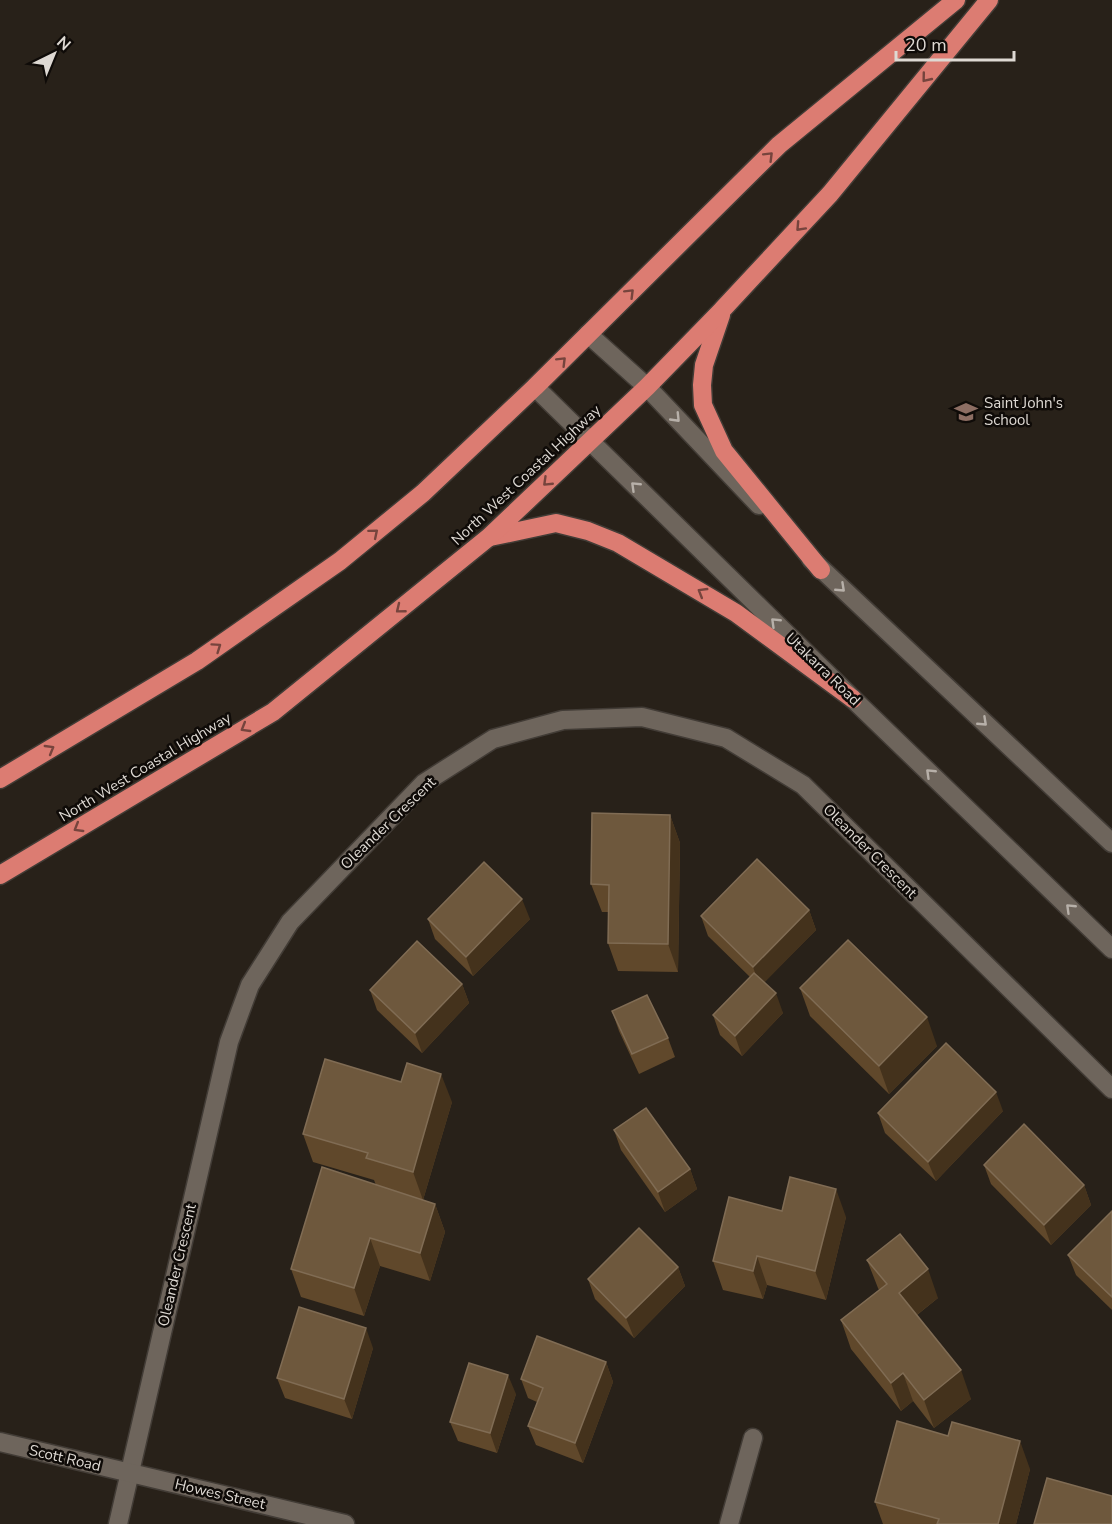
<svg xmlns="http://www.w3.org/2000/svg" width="1112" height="1524" viewBox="0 0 1112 1524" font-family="'Nunito Sans',sans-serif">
<rect width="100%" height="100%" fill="#282119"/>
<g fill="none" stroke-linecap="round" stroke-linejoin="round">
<!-- street casing -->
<g stroke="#423c36" stroke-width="21">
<g id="street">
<polyline points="118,1524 229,1042 250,985 290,922 424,783 493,739 563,720 642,717 726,738 803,785 1112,1089"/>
<polyline points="729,1524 753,1438"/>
</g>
</g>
<!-- secondary casing -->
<g stroke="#423c36" stroke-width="21">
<g id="secondary">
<polyline points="588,334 647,387 759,505"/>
<polyline points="535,387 853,699 1112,949"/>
<polyline points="811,559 1112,843"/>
<polyline points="0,1442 345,1524"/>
</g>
</g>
<!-- highway casing -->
<g stroke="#423c36" stroke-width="21">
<g id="highway">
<polyline points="721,315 704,365 702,385 703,405 724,451 821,570"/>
<polyline points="490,537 556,523 588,531 618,543 736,613 853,699"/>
<polyline points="0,779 197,661 340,561 423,493 535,387 779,145 956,0"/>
<polyline points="0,875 273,712 489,537 647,387 722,310 830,194 989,0"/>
</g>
</g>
<!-- street -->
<use href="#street" stroke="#6e655c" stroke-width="18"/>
<!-- secondary -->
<use href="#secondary" stroke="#6e655c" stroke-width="18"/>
<!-- highway -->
<use href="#highway" stroke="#dc7c72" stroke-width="18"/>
</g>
<!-- wall -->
<g fill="#60482b">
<polygon points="670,815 680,843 678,972 618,971 608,943 609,912 602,912 591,884"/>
<polygon points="809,910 816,930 764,982 783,1013 742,1056 720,1035 713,1015 750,977 708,936 701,916"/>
<polygon points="428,919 530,919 473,976 435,939"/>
<polygon points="462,984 469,1003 422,1053 377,1010 370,990"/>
<polygon points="800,988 937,1046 889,1094 810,1016"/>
<polygon points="612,1011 668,1038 675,1057 639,1074 619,1031"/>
<polygon points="452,1102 423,1200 435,1204 445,1232 430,1281 380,1266 364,1316 301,1297 291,1269 376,1185 374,1180 313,1162 303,1134"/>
<polygon points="1003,1111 936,1181 885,1133 878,1113"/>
<polygon points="614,1130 690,1169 697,1189 665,1212 621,1150"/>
<polygon points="984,1165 1084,1185 1091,1205 1051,1245 991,1184"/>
<polygon points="782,1211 846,1217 826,1300 767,1285 763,1299 723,1290 713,1261"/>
<polygon points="1112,1211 1112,1310 1076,1275 1068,1255"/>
<polygon points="867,1260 938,1298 917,1315 971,1399 934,1428 913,1401 901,1411 851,1349 841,1320 879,1290 878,1288"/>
<polygon points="678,1267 685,1286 634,1338 595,1299 588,1279"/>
<polygon points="373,1348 352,1419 285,1398 277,1378"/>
<polygon points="606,1362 613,1382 583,1463 536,1445 528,1426 537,1402 528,1398 521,1379"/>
<polygon points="516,1394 497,1453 458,1441 450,1422"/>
<polygon points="1030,1469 1016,1524 883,1524 875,1502"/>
</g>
<!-- shaded-wall -->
<g fill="#44321c">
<polygon points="670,815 680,843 678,972 668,944"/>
<polygon points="522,899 530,919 473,976 466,957"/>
<polygon points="809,910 816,930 760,987 753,967"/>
<polygon points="462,984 469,1003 422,1053 415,1033"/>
<polygon points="776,993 783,1013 742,1056 735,1036"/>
<polygon points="927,1017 937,1046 889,1094 879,1066"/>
<polygon points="441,1074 452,1102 423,1200 413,1172"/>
<polygon points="996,1092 1003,1111 936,1181 928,1162"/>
<polygon points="690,1169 697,1189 665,1212 658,1192"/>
<polygon points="1084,1185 1091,1205 1051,1245 1044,1225"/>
<polygon points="836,1189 846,1217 826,1300 815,1271"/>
<polygon points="435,1204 445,1232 430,1281 420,1253"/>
<polygon points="370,1238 380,1266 364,1316 354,1288"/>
<polygon points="757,1256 767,1285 763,1299 753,1271"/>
<polygon points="678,1267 685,1286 634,1338 626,1318"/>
<polygon points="928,1269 938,1298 909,1321 899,1293"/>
<polygon points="366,1328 373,1348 352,1419 344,1399"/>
<polygon points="606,1362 613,1382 583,1463 575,1443"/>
<polygon points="961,1370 971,1399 934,1428 924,1400"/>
<polygon points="903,1373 913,1401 901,1411 891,1383"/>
<polygon points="508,1375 516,1394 497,1453 490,1433"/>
<polygon points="1020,1441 1030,1469 1016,1524 998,1524"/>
</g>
<!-- building -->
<g fill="#6e583d" stroke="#806c54" stroke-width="1.5">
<polygon points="592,813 670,815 668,944 608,943 609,885 591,884"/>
<polygon points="757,859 809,910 753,967 701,916"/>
<polygon points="484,862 522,899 466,957 428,919"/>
<polygon points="848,940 927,1017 879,1066 800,988"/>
<polygon points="417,941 462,984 415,1033 370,990"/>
<polygon points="754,973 776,993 735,1036 713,1015"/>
<polygon points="647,995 668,1038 632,1054 612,1011"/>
<polygon points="946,1043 996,1092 928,1162 878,1113"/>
<polygon points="325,1059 401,1082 407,1063 441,1074 413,1172 366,1158 368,1153 303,1134"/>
<polygon points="646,1108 690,1169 658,1192 614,1130"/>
<polygon points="1024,1124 1084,1185 1044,1225 984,1165"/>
<polygon points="322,1167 435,1204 420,1253 370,1238 354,1288 291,1269"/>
<polygon points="790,1177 836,1189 815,1271 757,1256 753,1271 713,1261 729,1197 782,1211"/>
<polygon points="1112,1211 1112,1297 1068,1255"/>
<polygon points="639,1228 678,1267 626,1318 588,1279"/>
<polygon points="900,1234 928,1269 899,1293 961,1370 924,1400 903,1373 891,1383 841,1320 887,1284 867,1260"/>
<polygon points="299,1307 366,1328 344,1399 277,1378"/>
<polygon points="537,1336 606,1362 575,1443 528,1426 543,1388 521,1379"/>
<polygon points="469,1363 508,1375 490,1433 450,1422"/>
<polygon points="897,1421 948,1436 952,1422 1020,1441 998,1524 937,1524 939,1519 875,1502"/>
<polygon points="1047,1478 1112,1496 1112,1524 1034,1524"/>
</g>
<!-- one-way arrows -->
<defs><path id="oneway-chevron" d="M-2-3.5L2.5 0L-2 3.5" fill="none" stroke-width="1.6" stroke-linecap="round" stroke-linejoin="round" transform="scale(1.5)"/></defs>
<g stroke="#76443d">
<use href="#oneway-chevron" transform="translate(926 78) rotate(129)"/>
<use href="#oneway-chevron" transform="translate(769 156) rotate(-45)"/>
<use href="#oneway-chevron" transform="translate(800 227) rotate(133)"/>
<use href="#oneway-chevron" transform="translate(630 293) rotate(-45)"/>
<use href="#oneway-chevron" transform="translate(562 361) rotate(-45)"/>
<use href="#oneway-chevron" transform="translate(547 482) rotate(136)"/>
<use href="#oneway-chevron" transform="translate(374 533) rotate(-40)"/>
<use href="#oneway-chevron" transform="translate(702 592) rotate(-149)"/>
<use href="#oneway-chevron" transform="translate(400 609) rotate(141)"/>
<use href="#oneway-chevron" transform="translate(217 647) rotate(-35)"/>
<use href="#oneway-chevron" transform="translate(245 728) rotate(149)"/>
<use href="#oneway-chevron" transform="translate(50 749) rotate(-30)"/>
<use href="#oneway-chevron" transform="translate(78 828) rotate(149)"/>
</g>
<g stroke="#b7b0a9">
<use href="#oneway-chevron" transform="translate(676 418) rotate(46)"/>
<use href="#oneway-chevron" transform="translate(635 486) rotate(-136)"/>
<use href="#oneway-chevron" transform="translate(841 588) rotate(43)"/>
<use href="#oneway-chevron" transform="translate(775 622) rotate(-136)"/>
<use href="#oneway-chevron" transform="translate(983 722) rotate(43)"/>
<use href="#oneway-chevron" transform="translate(930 773) rotate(-136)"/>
<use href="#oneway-chevron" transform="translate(1070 908) rotate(-136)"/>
</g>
<!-- icons -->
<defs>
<g id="school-bare" transform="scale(1.8)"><path d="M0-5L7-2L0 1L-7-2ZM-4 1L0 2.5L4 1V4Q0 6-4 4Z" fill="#8d6e63" stroke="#0f0b08" stroke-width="2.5" paint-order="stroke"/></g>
</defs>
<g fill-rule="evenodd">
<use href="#school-bare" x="966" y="412"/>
</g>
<g text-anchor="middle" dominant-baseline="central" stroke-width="5" stroke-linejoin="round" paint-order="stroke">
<!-- poi labels -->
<g font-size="15" fill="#ded9d3" stroke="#0f0b08" text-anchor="start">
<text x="984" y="403">Saint John's<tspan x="984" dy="17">School</tspan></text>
</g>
<!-- street labels -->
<g font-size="15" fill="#ded9d3" stroke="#0f0b08">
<text transform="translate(526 475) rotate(-43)">North West Coastal Highway</text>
<text transform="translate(823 669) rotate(44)">Utakarra Road</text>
<text transform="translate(145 767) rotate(-31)">North West Coastal Highway</text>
<text transform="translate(388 823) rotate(-44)">Oleander Crescent</text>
<text transform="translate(870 851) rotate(45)">Oleander Crescent</text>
<text transform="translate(177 1265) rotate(-77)">Oleander Crescent</text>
<text transform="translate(65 1458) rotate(13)">Scott Road</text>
<text transform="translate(220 1494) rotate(13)">Howes Street</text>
</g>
</g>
<!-- north arrow -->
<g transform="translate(54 54) rotate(43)" stroke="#0f0b08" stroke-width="4.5" paint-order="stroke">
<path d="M0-4.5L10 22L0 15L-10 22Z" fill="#ded9d3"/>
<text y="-9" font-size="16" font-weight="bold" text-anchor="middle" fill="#ded9d3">N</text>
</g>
<!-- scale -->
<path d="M896 51v9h118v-9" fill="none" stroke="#ded9d3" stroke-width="3"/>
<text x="905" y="51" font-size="18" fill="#ded9d3" stroke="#0f0b08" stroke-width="4.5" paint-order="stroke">20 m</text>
</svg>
